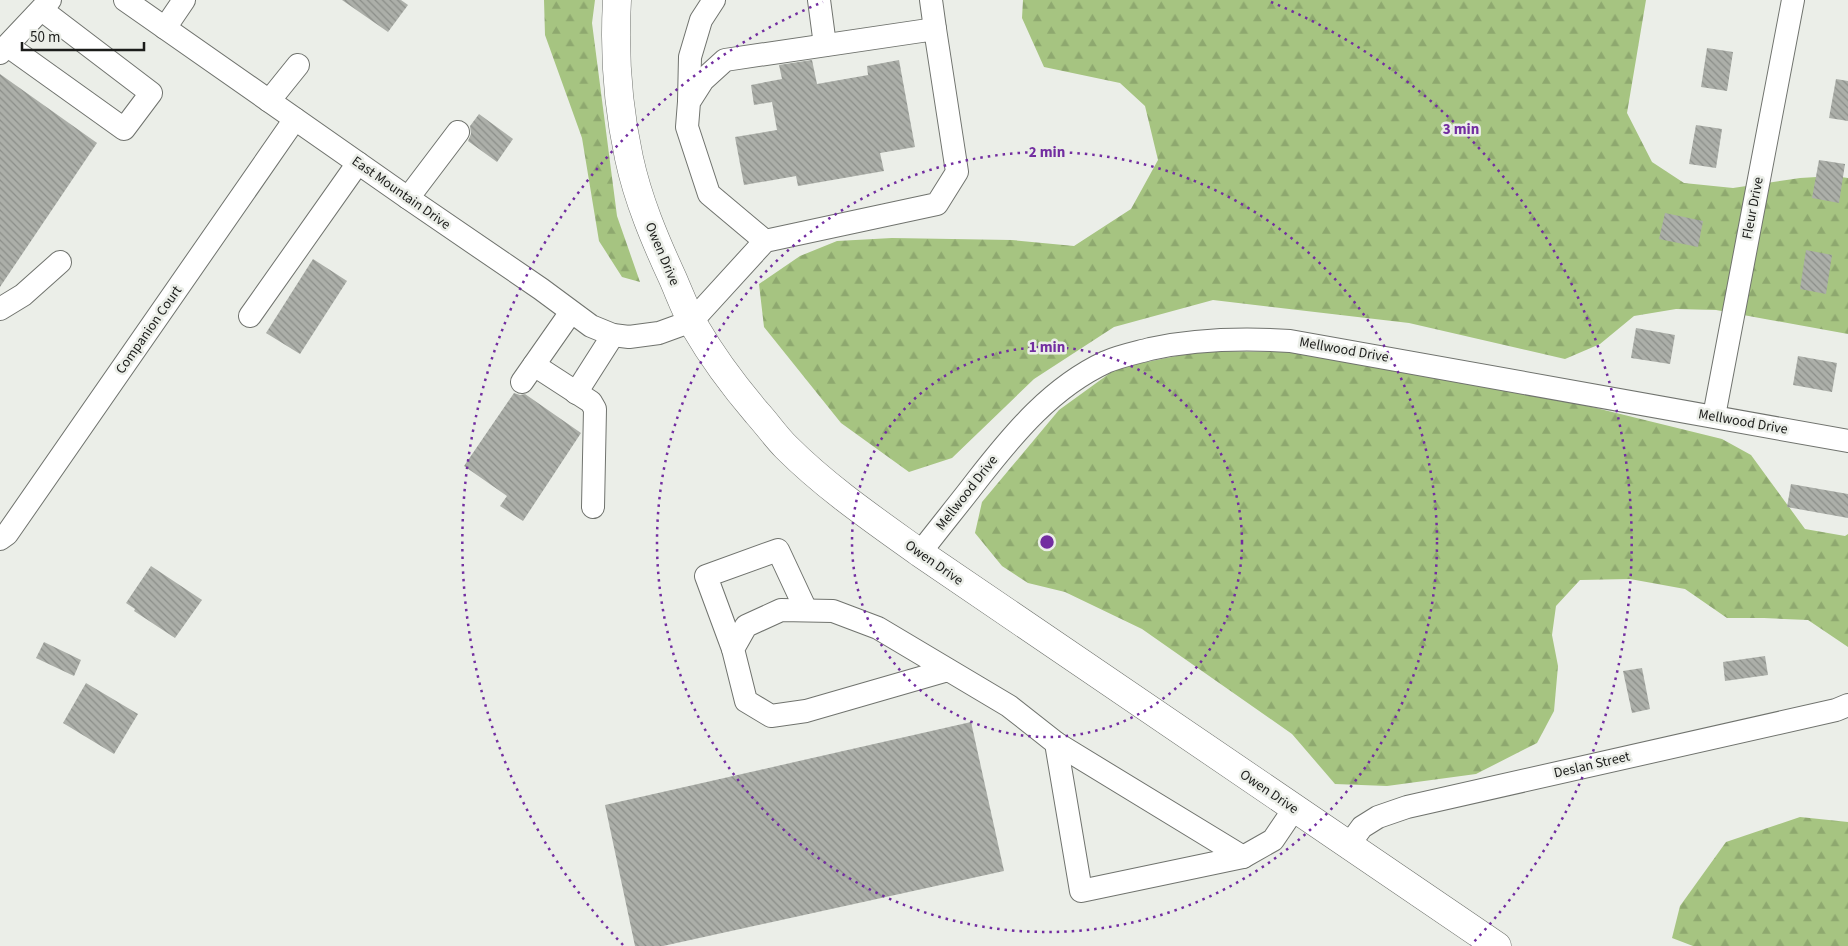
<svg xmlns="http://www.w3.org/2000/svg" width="1848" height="946" viewBox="0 0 1848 946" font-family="'Source Sans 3',sans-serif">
<defs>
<pattern id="forest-firs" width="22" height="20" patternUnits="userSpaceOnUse" patternTransform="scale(1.25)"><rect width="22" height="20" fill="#a6c481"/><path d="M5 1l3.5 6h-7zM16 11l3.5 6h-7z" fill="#8ea86f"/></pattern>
<pattern id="building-back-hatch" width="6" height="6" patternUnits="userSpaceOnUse" patternTransform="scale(1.25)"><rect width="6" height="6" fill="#acafa9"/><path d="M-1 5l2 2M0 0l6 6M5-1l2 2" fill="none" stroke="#8b8e89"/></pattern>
</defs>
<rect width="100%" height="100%" fill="#ebeee8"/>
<!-- forest -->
<g fill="url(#forest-firs)">
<polygon points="544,0 595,0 592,23 617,216 640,282 622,277 599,241 582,138 545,35"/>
<polygon points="1023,0 1646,0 1627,113 1652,162 1684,183 1733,188 1800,178 1834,176 1848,178 1848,334 1716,310 1676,309 1634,316 1600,344 1565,359 1409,323 1213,300 1114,327 1034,379 952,458 909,472 841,423 764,327 759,284 800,256 837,241 892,238 1012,240 1074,246 1131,209 1158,160 1145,106 1120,83 1044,67 1022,18"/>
<polygon points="1201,351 1308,352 1531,392 1722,439 1751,455 1805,529 1845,536 1848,534 1848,647 1808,620 1764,618 1727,618 1685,589 1630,579 1580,580 1556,606 1552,635 1558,666 1554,711 1537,743 1476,774 1387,786 1335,784 1292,734 1142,629 1065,592 1028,583 1002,566 975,533 982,502 1059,410 1117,368"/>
<polygon points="1800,817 1848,822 1848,946 1693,946 1672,938 1680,906 1726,842"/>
</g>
<!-- building -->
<g fill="url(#building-back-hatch)">
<polygon points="342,0 401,0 408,5 388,32"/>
<polygon points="1707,48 1733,52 1727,91 1701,87"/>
<polygon points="812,60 817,84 868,75 867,66 899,60 915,147 880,153 884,171 798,186 796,176 744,185 735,137 777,130 772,102 754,105 751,85 782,79 779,65"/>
<polygon points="0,74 97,143 0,287"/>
<polygon points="1836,79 1848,81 1848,121 1829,118"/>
<polygon points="479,114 513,139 497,162 468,141 471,134 470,126"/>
<polygon points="1696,125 1722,129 1716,168 1689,164"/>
<polygon points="1819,160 1845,164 1839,203 1812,198"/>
<polygon points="1665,213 1703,221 1698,247 1659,239"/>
<polygon points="1806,250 1832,255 1826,294 1800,289"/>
<polygon points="313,259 347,281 300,354 266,333"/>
<polygon points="1636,328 1675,335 1670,364 1631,358"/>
<polygon points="1798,356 1837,363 1832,392 1793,385"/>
<polygon points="514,393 520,395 525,394 581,433 523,521 500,506 507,496 464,466"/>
<polygon points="1791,484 1848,494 1848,518 1787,507"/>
<polygon points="151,566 202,600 175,638 134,611 135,609 126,603"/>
<polygon points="44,642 81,660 74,676 36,658"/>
<polygon points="1765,656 1768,675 1725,681 1723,662"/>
<polygon points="1642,668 1650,709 1632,713 1623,671"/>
<polygon points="86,683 138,714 114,754 63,723"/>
<polygon points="971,722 1004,871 663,946 635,946 605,805"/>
</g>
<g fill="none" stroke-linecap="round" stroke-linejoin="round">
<!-- minor casing -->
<g stroke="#70736e" stroke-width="24">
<g id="minor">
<polyline points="125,0 408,198 541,289 591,326 613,335 629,337 659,333 692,321 765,241 937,204 957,172 935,29 725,60 703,80 689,102 687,127 709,194 765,241"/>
<polyline points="819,0 825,45"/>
<polyline points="931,0 935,29"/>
<polyline points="165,28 184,0"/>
<polyline points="8,46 124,129 151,93 42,10"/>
<polyline points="0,53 50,0"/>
<polyline points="269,101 298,65"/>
<polyline points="689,101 690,57 701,20 714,0"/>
<polyline points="408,198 458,132"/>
<polyline points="0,309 23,295 60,262"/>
<polyline points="250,316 358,163"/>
<polyline points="534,365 591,402 595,409 593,507"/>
<polyline points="522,382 571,312"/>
<polyline points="576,393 613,335"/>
<polyline points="1714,416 1793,0"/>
<polyline points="0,539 7,534 295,119"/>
<path d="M 920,553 C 939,528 959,504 978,479 C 1014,433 1052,387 1106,362 C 1120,356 1135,353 1150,349 C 1196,339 1242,338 1290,341 L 1848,441"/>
<polyline points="733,649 706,576 778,550 806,610"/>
<polyline points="948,670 806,711 771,716 746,701 733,649 746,626 781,610 833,611 878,628 1009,706 1056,743 1081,891 1243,857 1273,840 1294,809"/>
<polyline points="1056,743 1243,857"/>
<polyline points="1348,846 1362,827 1378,817 1407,807 1836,710 1848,705"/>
</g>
</g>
<!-- major casing -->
<g stroke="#70736e" stroke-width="29">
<path id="major" d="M 617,0 C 614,52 618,107 629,158 C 638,200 655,240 673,279 C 680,295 686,312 695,327 C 713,358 734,386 757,413 C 767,424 776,437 786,447 C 827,488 874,520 920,553 L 1497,946"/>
</g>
<!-- minor -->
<use href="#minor" stroke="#fff" stroke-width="22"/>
<!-- major -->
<use href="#major" stroke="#fff" stroke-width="28"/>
</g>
<!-- distance rings -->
<g fill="none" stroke="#722da0" stroke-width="2.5" stroke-dasharray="2.5 5">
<circle cx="1047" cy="542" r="195"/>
<circle cx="1047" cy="542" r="390"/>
<path d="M623 945A585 585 0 0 1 823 2M1271 2A585 585 0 0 1 1471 945"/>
</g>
<g text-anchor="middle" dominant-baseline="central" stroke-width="5" stroke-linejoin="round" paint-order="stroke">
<!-- street labels -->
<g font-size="14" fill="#1b1c1a" stroke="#ebeee8">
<text transform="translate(401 193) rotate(35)">East Mountain Drive</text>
<text transform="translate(1753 208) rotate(-79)">Fleur Drive</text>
<text transform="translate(662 254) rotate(67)">Owen Drive</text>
<text transform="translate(149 330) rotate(-55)">Companion Court</text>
<text transform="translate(1344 350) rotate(10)">Mellwood Drive</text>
<text transform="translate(1743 422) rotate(10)">Mellwood Drive</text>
<text transform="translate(967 493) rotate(-52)">Mellwood Drive</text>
<text transform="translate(934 563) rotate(35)">Owen Drive</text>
<text transform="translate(1592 765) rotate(-13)">Deslan Street</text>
<text transform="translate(1269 792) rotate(34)">Owen Drive</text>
</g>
</g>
<circle cx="1047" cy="542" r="8" fill="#722da0" stroke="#ebeee8" stroke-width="2.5"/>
<g font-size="15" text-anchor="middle" font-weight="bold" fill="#722da0" stroke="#ebeee8" stroke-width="5" stroke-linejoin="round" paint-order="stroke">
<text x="1461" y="134">3 min</text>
<text x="1047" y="157">2 min</text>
<text x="1047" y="352">1 min</text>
</g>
<!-- scale -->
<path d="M22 42v8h122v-8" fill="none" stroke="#1b1c1a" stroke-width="2.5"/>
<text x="30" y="42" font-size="15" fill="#1b1c1a" stroke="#ebeee8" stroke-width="4" paint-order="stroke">50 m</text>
</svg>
